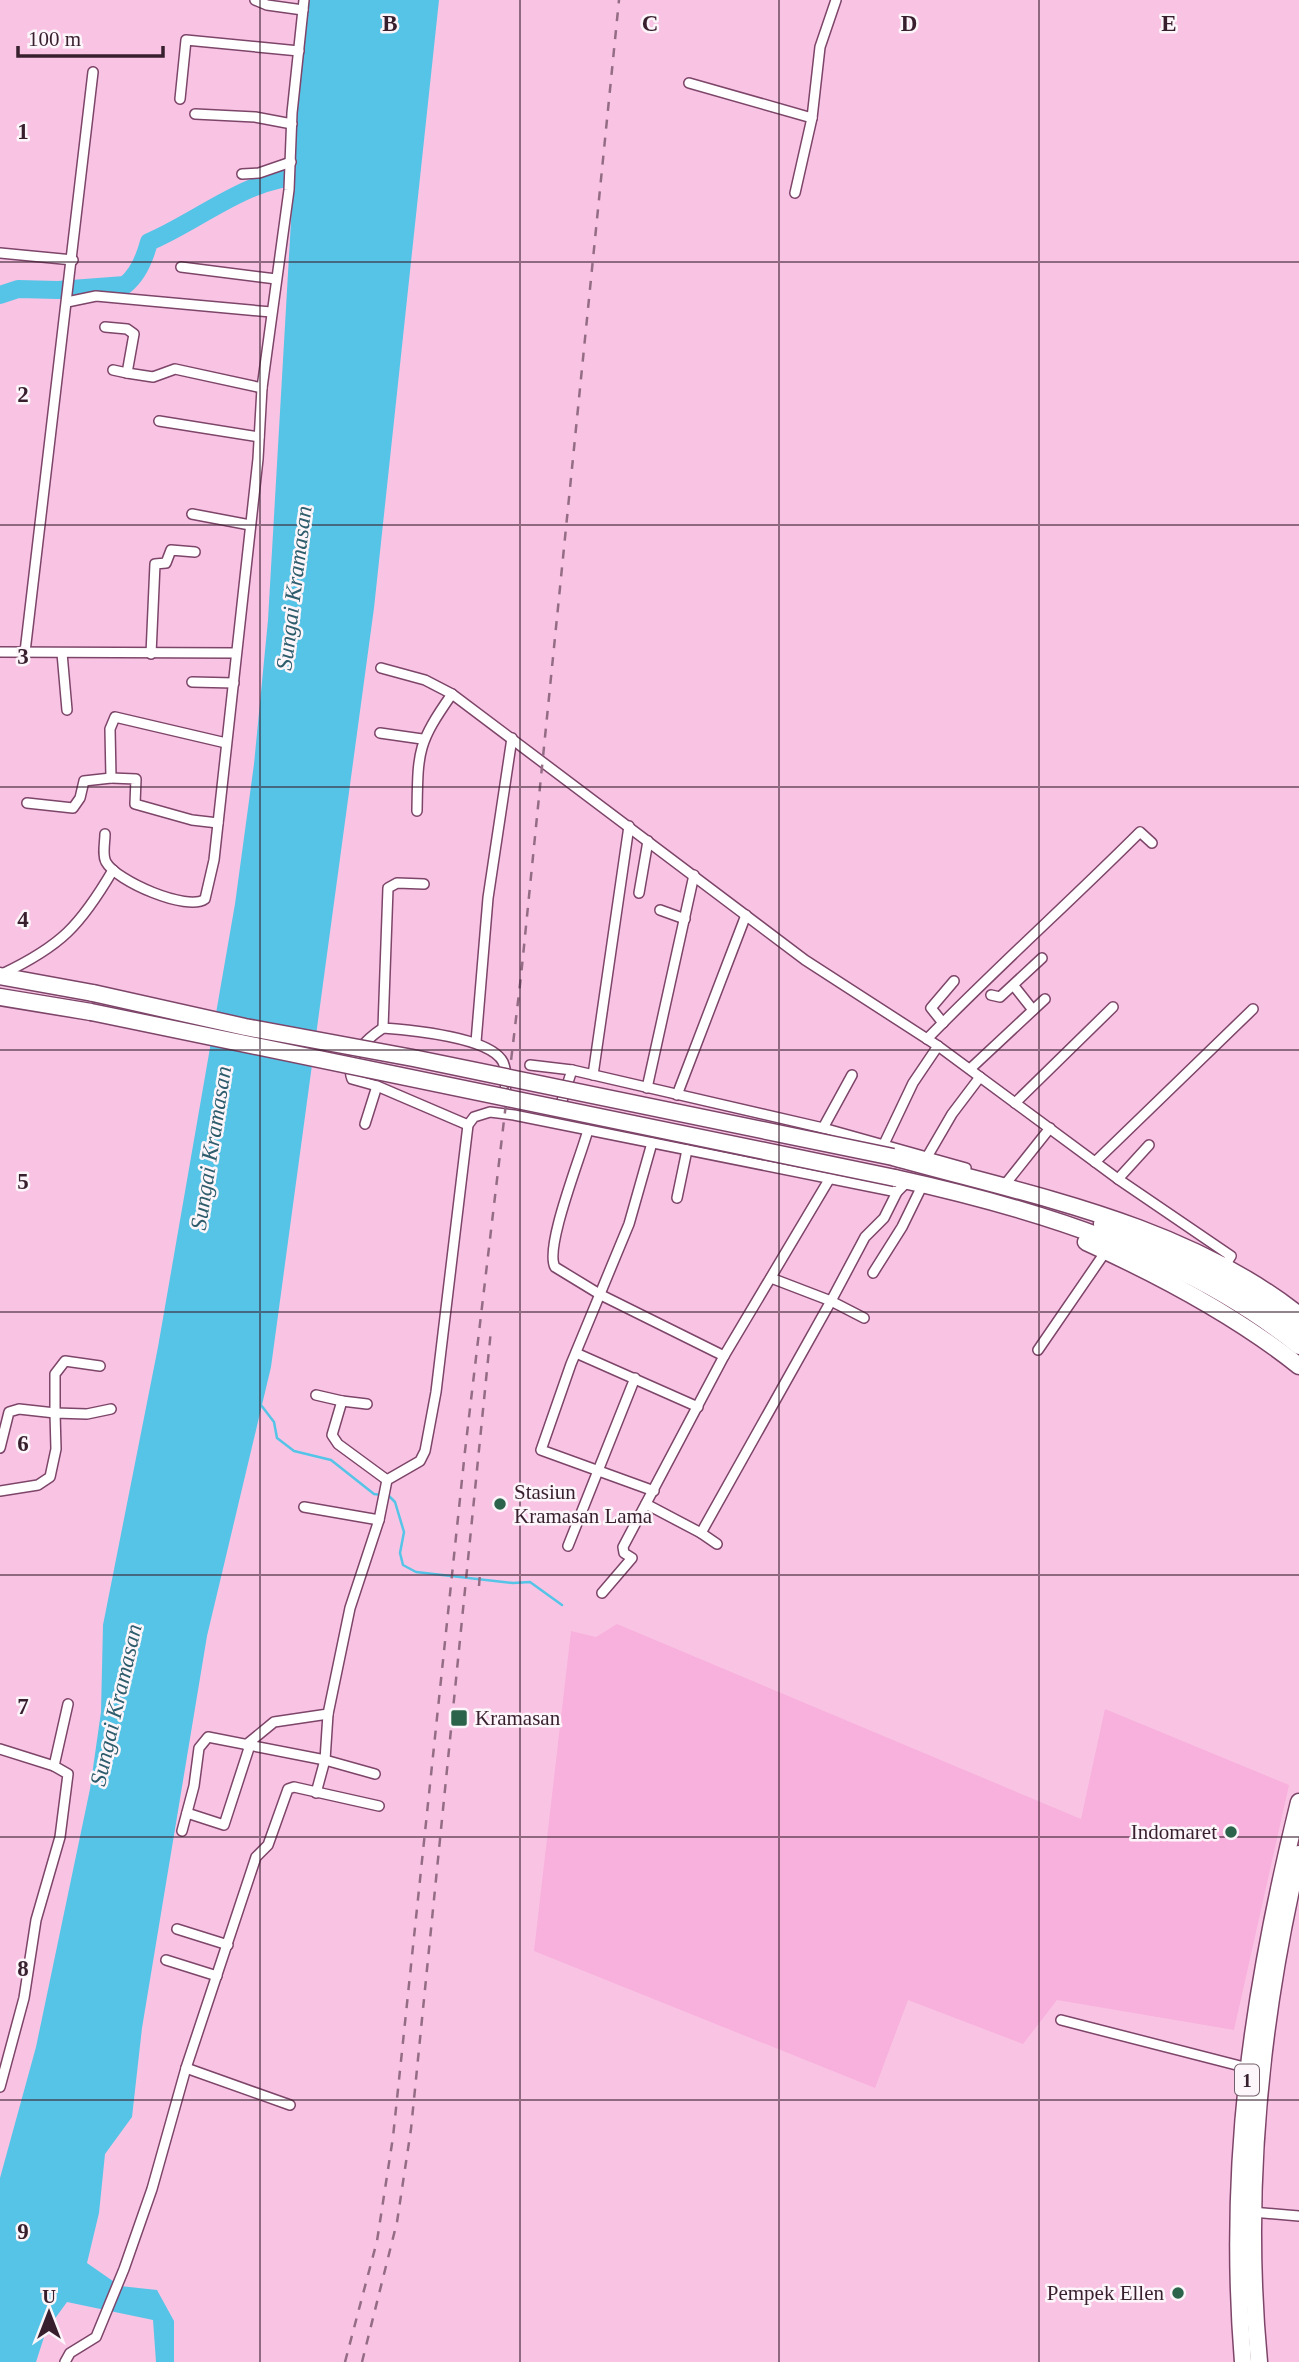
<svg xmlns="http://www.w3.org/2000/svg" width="1299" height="2362" viewBox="0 0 1299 2362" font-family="'Times New Roman',serif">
<rect width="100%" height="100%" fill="#f9c4e4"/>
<!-- built -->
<polygon fill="#f8b0dc" points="617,1624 1081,1819 1105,1709 1289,1785 1234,2030 1057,2000 1023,2044 908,2000 875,2088 534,1951 571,1631 596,1637"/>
<!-- water -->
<polygon fill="#55c4e7" points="309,0 439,0 374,608 271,1367 207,1636 142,2028 132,2117 105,2154 99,2213 87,2263 120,2286 157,2290 174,2321 174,2362 156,2362 153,2320 67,2302 46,2331 36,2362 0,2362 0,2178 36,2047 90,1789 101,1712 103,1625 158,1347 235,904 254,764 268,620 300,65"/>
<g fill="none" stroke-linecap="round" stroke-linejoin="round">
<!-- stream -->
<polyline stroke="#55c4e7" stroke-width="2.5" points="261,1405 274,1422 277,1438 294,1451 331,1460 374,1494 389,1496 395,1502 404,1532 400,1553 403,1565 416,1572 513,1583 530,1582 562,1605"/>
<!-- river -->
<path stroke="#55c4e7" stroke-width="18" d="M 0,295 L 18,289 L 58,290 L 125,285 C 138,275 145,257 149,242 C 201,220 247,177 306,176"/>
<!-- street casing -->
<g stroke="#7d4569" stroke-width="12">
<g id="street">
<polyline points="255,0 267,5 303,10"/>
<polyline points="689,83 812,118"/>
<polyline points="180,99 186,40 299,51"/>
<polyline points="195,114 255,117 292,124"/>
<polyline points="242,174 259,173 291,162"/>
<polyline points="795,193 812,118 820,47 836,0"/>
<polyline points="0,253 73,260"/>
<polyline points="181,267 276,279"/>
<polyline points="67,302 96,296 271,312"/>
<polyline points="105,327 127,329 134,334 127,373 153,377 175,369 262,388"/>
<polyline points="113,370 127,373"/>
<polyline points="159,421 259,437"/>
<polyline points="192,514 250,525"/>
<polyline points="0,652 236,653"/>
<polyline points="25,652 93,72"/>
<polyline points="62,653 67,710"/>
<polyline points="151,654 155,564 166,563 171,550 195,552"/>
<polyline points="381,668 425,680 452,694 805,960 938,1046 1118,1179 1231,1256 1224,1267"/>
<polyline points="192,682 234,683"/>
<polyline points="380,733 422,739"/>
<polyline points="111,778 136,779 135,804 192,820 218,823"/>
<polyline points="27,803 73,808 80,798 84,781 111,778 110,729 115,717 226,743"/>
<path d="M 417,811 C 418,751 417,744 452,694"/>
<path d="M 105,834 C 105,843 102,855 106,862 C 116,881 188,912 205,899 L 214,860 L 258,459 L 262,388 L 289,190 L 292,113 L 304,0"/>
<path d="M 424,884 L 397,883 L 388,888 L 383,1028 C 410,1030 490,1037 503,1062 C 508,1073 505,1089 505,1100"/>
<polyline points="639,893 648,841"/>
<polyline points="660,910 685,919"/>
<path d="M 2,974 C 61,946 80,926 113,870"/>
<polyline points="1014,986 1033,1010"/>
<polyline points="991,995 1000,997 1042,958"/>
<polyline points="943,1023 931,1008 954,981"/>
<path d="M 383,1028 C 368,1038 344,1059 352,1079 L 377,1086 L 468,1125"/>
<path d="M 927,1039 C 996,968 1070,902 1140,832 L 1152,843"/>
<polyline points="476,1042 488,898 512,738"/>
<polyline points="530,1065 572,1070"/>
<polyline points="970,1069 1045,999"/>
<polyline points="593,1075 629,826"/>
<polyline points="647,1088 694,875"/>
<polyline points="677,1095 746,915"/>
<polyline points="1015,1103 1113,1007"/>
<polyline points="559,1110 572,1070 823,1128 966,1168"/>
<polyline points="365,1124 377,1086"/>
<polyline points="823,1128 852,1075"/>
<path d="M 588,1130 C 581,1156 544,1248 555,1267 L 601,1295 L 724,1356"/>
<polyline points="652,1143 629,1224 571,1364 541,1450 654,1491"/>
<polyline points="884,1144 913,1083 938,1046"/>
<polyline points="927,1157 952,1114 980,1077"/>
<polyline points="1095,1162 1253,1009"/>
<polyline points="1118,1179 1149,1145"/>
<polyline points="1007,1182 1050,1128"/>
<polyline points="677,1198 687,1150"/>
<polyline points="873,1273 902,1227 923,1184"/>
<polyline points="771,1278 831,1301 865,1237 884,1218 897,1192"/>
<polyline points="1038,1350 1106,1251"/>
<polyline points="576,1353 698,1407"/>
<polyline points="316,1395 342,1401"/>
<polyline points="367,1404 342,1401 332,1435 338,1444 387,1480"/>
<polyline points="0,1448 9,1412 19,1409 55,1413 55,1374 65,1361 100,1366"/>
<polyline points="0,1491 38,1485 50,1477 56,1449 55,1413 87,1414 111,1409"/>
<polyline points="646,1504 701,1533"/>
<polyline points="304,1507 379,1520"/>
<polyline points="717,1544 701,1533 831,1301 864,1318"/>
<polyline points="568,1546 635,1378"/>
<polyline points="602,1593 632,1558 624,1553 623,1547 724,1356 830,1178"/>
<polyline points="246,1745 274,1722 328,1714 350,1608 379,1520 387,1480 420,1461 425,1451 436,1392 468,1125 474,1117 490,1112 514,1115 897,1192 908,1181"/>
<polyline points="0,1749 54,1766"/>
<polyline points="316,1793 325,1760 328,1714"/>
<polyline points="187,1813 224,1825 250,1745"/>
<polyline points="182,1831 194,1786 199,1748 208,1737 325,1760 375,1774"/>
<polyline points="177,1929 228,1945"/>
<polyline points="166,1960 217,1976"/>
<polyline points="1061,2020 1248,2068"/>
<polyline points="186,2068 290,2105"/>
<polyline points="0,2087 24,1998 36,1920 60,1837 68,1774 54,1766 68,1704"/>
<polyline points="1252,2212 1299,2216"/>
<polyline points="65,2362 70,2353 96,2337 124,2269 152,2189 186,2068 256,1857 268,1845 288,1789 294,1787 379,1806"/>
</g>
</g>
<!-- highway casing -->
<g stroke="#7d4569" stroke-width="19">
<g id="highway">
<polyline points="0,976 93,993"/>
<polyline points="0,997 91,1012"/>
<path d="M 893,1157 C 1033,1196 1182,1223 1299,1315"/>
<path d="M 895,1178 C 1036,1209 1185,1254 1299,1346"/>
<polyline points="1102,1224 1249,1294 1299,1331"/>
<path d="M 1086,1242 C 1161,1276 1235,1315 1299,1366"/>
<path d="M 1243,2362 C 1227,2166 1252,1992 1299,1802"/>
<path d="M 1259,2362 C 1243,2192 1260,2020 1299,1854"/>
</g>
</g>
<!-- street -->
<use href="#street" stroke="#fff" stroke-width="9"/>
<!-- highway -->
<use href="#highway" stroke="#fff" stroke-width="16"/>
<!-- rail -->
<g stroke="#946d85" stroke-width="2.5" stroke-dasharray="9 9" stroke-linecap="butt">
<polyline points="479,1586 480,1573"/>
<polyline points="345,2362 377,2241 393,2137 465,1451 521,976 619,0"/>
<polyline points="362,2362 397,2222 411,2129 491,1330"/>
</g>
<!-- highway-bridge casing -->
<g stroke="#7d4569" stroke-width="19" stroke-linecap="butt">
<g id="highway-bridge">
<polyline points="93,993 245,1027 413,1058 893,1157"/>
<polyline points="91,1012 895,1178"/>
</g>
</g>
<!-- highway-bridge -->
<use href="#highway-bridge" stroke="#fff" stroke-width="16"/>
</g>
<!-- grid -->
<path fill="none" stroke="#381f2e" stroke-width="2" stroke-opacity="0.55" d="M 260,0 L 260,2362M 520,0 L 520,2362M 779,0 L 779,2362M 1039,0 L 1039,2362M 0,262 L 1299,262M 0,525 L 1299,525M 0,787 L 1299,787M 0,1050 L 1299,1050M 0,1312 L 1299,1312M 0,1575 L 1299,1575M 0,1837 L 1299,1837M 0,2100 L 1299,2100"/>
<!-- markers -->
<g fill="#2c644b" stroke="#fcf5f9" stroke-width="2.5">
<circle cx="500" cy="1504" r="7"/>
<rect x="450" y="1709" width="18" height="18" rx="3.5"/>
<circle cx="1231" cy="1832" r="7"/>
<circle cx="1178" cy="2293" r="7"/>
</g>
<g text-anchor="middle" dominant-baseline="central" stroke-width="5" stroke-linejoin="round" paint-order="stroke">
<!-- shield labels -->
<rect fill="#fcf5f9" stroke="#735f6b" stroke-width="2" x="1235" y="2064.5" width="24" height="31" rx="5"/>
<g font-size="19" font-weight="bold" fill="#381f2e">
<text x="1247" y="2080">1</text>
</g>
<!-- poi labels -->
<g font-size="21" fill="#381f2e" stroke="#fcf5f9" text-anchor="start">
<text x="514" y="1492">Stasiun<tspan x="514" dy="24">Kramasan Lama</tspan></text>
<text x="475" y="1718">Kramasan</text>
<text x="1217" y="1832" text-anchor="end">Indomaret</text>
<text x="1164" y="2293" text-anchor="end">Pempek Ellen</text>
</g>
<!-- water labels -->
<g font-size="23" font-style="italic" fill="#2d5c6c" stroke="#fcf5f9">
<text transform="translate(294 588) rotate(-83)">Sungai Kramasan</text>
<text transform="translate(211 1148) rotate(-81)">Sungai Kramasan</text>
<text transform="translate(116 1705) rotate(-77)">Sungai Kramasan</text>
</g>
</g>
<g font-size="23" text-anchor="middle" font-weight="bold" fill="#381f2e" stroke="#fcf5f9" stroke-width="5" stroke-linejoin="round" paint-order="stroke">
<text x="390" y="31">B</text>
<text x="650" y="31">C</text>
<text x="909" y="31">D</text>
<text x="1169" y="31">E</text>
<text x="23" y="139">1</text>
<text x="23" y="402">2</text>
<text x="23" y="664">3</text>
<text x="23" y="927">4</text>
<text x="23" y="1189">5</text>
<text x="23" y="1451">6</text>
<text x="23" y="1714">7</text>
<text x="23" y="1976">8</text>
<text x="23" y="2239">9</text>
</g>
<!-- north arrow -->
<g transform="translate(49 2313)" stroke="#fcf5f9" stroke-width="5" paint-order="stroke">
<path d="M0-5L12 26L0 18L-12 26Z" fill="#381f2e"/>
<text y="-10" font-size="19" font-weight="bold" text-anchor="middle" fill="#381f2e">U</text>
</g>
<!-- scale -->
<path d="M18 46v10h145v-10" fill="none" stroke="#381f2e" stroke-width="3.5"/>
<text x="28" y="46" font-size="21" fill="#381f2e" stroke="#fcf5f9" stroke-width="5" paint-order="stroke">100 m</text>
</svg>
